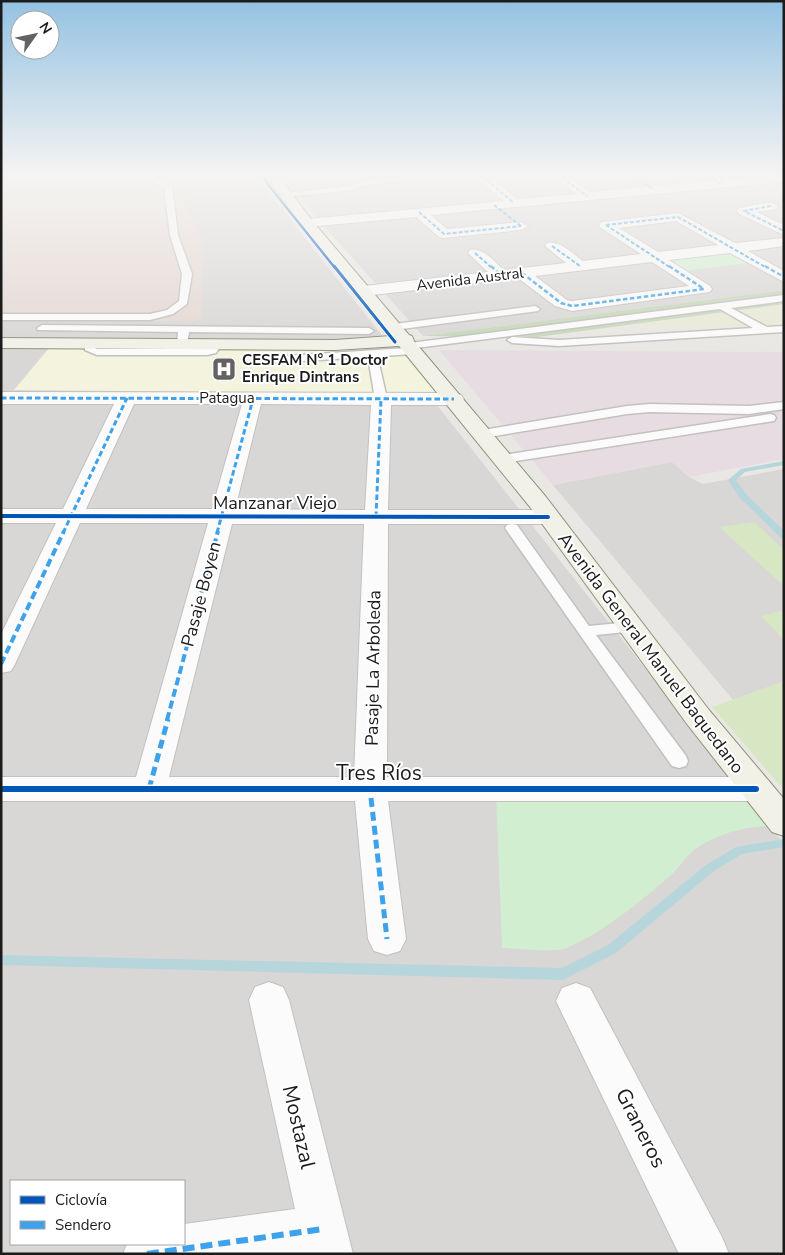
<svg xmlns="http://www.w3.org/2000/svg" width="785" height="1255" viewBox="0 0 785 1255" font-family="'Nunito Sans',sans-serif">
<rect width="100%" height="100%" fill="#e9e7e3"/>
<!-- residential -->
<g fill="#d8d7d5" fill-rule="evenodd">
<polygon points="383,174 784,174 784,290 423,336 285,183"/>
<path d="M 267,190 L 784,844 L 784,1254 L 1,1254 L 1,320 L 192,321 L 204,244 L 182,200 ZM 11,1181 L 184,1181 L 184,1244 L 11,1244 Z"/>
<polygon points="672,462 689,477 703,484 784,469 784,761 553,485"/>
</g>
<!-- industrial -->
<polygon fill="#e7dce2" points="439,350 784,352 784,459 689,477 672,462 553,485"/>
<!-- education -->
<polygon fill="#f4f3dd" points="49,348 400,348 437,394 14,390"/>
<!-- military -->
<polygon fill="#e4d8d3" points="1,174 255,174 267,190 182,200 204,244 202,319 192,321 1,320"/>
<!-- farmland -->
<polygon fill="#e9e9d6" points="784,304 784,327 625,326"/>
<!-- grass -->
<g fill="#d7e6c3">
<polygon points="754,522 784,550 784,586 719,527"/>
<polygon points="784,610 784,640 761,616"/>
<polygon points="784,681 784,790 712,707"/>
</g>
<!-- forest -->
<polygon fill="#c5d7b9" points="784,290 784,304 537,337 423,336"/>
<!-- park -->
<g fill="#d1efd0">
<polygon points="729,252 749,263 684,271 666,259"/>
<path d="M 496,789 L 742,791 L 770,826 C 744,827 721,833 698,847 C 687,854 679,868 669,877 C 641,901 601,934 566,948 C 557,953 515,948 502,948 Z"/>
</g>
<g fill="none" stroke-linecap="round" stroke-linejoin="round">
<!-- stream -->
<g fill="#b7d6db" fill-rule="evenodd">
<polygon points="784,461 784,465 745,472 736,480 746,494 784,531 784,538 781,538 740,498 728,480 741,469"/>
<polygon points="784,839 784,847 742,854 714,871 616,953 563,980 1,965 1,955 562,968 608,945 706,865 736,847"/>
</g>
<!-- lane casing -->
<g stroke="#c2c1bf" stroke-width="3">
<g id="lane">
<polygon points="140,174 150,174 172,186 178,235 192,274 187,304 173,314 150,320 1,320 1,314 150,314 167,310 179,301 182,274 170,235 164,187"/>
<polygon points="294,174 328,174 325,176 297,176"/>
<polygon points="396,177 400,179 399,181 361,186 352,190 285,197 281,195 285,193 350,186 359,182"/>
<polygon points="784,295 784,301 731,308 767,327 784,326 784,332 559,346 512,343 507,340 512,337 559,340 753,328 720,309 416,348 419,351 414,354 271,363 266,360 271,357 406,348 405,346 410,343"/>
<polygon points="535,306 540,309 538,311 394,330 389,327 394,324"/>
<polygon points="42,325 369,328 374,331 369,334 189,332 187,344 182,347 177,344 178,332 38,330 37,328"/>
<polygon points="90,340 94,341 95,348 97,349 207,349 213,342 217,341 222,344 216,353 207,355 97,355 85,350 85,343"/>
<polygon points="374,360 379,363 387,399 381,402 375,399 369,363"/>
<polygon points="784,402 784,409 749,414 650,412 627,414 483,438 477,434 483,430 627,406 650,404 749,406"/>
<polygon points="770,414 774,415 776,418 774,421 503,463 497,459 503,455"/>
<polygon points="512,524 517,525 589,626 630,622 636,623 638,627 636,631 596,635 686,756 688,761 686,766 679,768 672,766 505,528 507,525"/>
</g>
</g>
<!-- street casing -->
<g stroke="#c2c1bf" stroke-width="2">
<g id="street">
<polygon points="477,174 487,174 517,199 576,194 551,174 565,174 590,192 783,174 784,182 431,215 447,229 521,222 528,226 521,230 444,238 439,237 416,217 307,227 300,223 307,219 503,201 478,179"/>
<polygon points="771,202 778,206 776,209 757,212 784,225 784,235 739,214 737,211 739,208"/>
<path d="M 678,213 L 735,243 L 784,238 L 784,246 L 748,251 L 784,271 L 784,282 L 730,253 L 669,260 L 710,286 L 712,289 L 710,292 L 572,311 L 555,306 L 518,278 L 364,296 L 358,294 L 356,291 L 358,288 L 364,286 L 488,272 L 468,253 L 470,250 C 483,247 495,262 504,270 L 566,263 L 545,246 L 547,243 C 560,240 573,254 583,261 L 641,254 L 601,228 L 599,225 L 601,222 ZM 676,221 L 718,245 L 658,252 L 619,228 ZM 652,262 L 689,286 L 572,301 L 567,300 L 535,276 Z"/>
<path d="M 1,392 L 454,393 L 461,395 L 464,399 L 461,403 L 454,405 L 391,405 L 388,510 L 548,510 L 556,512 L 560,517 L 556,522 L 548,524 L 388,524 L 387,777 L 756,777 L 768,780 L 773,789 L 768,798 L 756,801 L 388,801 L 406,939 L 400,951 L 387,955 L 374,951 L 368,939 L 355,801 L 1,801 L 1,777 L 136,777 L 208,523 L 80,523 L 15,664 L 11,671 L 1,673 L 1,634 L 56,523 L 1,523 L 1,509 L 63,509 L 114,404 L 1,404 ZM 134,404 L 242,404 L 212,509 L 86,509 ZM 261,404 L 371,405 L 365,510 L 235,509 ZM 232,524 L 364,524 L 354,777 L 169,777 Z"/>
<polygon points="269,982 283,987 289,1000 353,1254 123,1254 127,1244 184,1244 184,1224 295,1209 249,1000 255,987"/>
<polygon points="576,983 590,988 722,1237 729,1254 679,1254 556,1001 562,988"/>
</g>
</g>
<!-- secondary casing -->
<g stroke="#90917d" stroke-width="2">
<polygon id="secondary" points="265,174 277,174 314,223 409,335 412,336 414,341 546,497 709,710 784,799 784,836 772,832 687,724 530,507 399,346 335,350 1,348 1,338 335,340 391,336 304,229"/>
</g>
<!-- lane -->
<use href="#lane" fill="#fcfbfb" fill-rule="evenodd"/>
<!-- street -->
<use href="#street" fill="#fcfbfb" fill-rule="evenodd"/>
<!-- secondary -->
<use href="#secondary" fill="#f2f1e8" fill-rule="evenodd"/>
<!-- quiet-far5 -->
<g stroke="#3da2ea" stroke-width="2" stroke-dasharray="4 2" stroke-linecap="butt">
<polyline points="557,174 587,196"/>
<polyline points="628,174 655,190"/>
<polyline points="703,174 721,184"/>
<polyline points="778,174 784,177"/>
<polyline points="482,176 514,203"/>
<polyline points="482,176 495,174"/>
<polyline points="494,205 521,226"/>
<polyline points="771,206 744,211 784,231"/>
<polyline points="419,212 444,234 521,226"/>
<polyline points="606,225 678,217 767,268"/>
<polyline points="606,225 671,268"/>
<polyline points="552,246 580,266"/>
<polyline points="475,253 492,268"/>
</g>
<!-- quiet-far4 -->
<g stroke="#3da2ea" stroke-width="2.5" stroke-dasharray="4.5 2.5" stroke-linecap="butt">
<polyline points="491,266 501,275"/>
<polyline points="765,266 784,277"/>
<polyline points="522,273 561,303 572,306 704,289 669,266"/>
</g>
<!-- quiet-far3 -->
<g stroke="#3da2ea" stroke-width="3" stroke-dasharray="5.5 3" stroke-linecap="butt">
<polyline points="1,398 454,399"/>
<polyline points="376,517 381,399"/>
<polyline points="63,533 127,398"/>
<polyline points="217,533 253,399"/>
</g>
<!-- quiet-far2 -->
<g stroke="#3da2ea" stroke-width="4" stroke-dasharray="8 4" stroke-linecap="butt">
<polyline points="1,664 64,531"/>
<polyline points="167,720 218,531"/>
</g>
<!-- quiet-far1 -->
<g stroke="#3da2ea" stroke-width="5" stroke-dasharray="9 5" stroke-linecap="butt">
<polyline points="149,789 168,719"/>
<polyline points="375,789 370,789 387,939"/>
</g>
<!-- quiet -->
<polyline stroke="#3da2ea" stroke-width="6" stroke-dasharray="12 6" stroke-linecap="butt" points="147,1254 323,1229"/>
<!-- cycleway-far3 casing -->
<g stroke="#fff" stroke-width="4">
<polyline id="cycleway-far3" points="263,174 266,182 335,268"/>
</g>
<!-- cycleway-far2 casing -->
<g stroke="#fff" stroke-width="5">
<polyline id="cycleway-far2" points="334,266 395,342"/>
</g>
<!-- cycleway-far1 casing -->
<g stroke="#fff" stroke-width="6">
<polyline id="cycleway-far1" points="1,516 548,517"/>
</g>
<!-- cycleway casing -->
<g stroke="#fff" stroke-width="9">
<polyline id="cycleway" points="1,789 756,789"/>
</g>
<!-- cycleway-far3 -->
<use href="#cycleway-far3" stroke="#0057b8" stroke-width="2.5"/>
<!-- cycleway-far2 -->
<use href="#cycleway-far2" stroke="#0057b8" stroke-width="3"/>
<!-- cycleway-far1 -->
<use href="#cycleway-far1" stroke="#0057b8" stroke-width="4"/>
<!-- cycleway -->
<use href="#cycleway" stroke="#0057b8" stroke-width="6"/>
</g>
<!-- sky -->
<linearGradient id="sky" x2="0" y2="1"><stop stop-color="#94c2e3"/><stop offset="0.5" stop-color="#f5f4f2"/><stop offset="1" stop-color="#f5f4f2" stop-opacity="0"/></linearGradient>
<rect width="785" height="350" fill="url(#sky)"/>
<!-- icons -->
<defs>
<g id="hospital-square" transform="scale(1.25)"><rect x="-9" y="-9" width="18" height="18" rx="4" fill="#636261" stroke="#fff"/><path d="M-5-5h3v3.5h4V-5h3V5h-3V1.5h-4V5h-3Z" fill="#fff"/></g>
</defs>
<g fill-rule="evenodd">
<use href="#hospital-square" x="224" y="369"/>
</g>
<g text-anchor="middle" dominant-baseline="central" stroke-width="4" stroke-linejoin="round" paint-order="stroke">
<!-- far-street labels -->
<g font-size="15" fill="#1b1b1b" stroke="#fff">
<text transform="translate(470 279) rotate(-7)">Avenida Austral</text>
<text x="227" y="398">Patagua</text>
</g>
<!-- far-poi labels -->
<g font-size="15" font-weight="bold" fill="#1b1b1b" stroke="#fff" text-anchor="start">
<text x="242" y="360">CESFAM N° 1 Doctor<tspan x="242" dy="17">Enrique Dintrans</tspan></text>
</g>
<!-- street labels -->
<g font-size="18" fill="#1b1b1b" stroke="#fff">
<text x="275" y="503">Manzanar Viejo</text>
<text transform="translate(201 594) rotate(-75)">Pasaje Boyen</text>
<text transform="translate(651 653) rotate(53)">Avenida General Manuel Baquedano</text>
<text transform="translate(373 668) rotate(-89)">Pasaje La Arboleda</text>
</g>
<!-- near-street labels -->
<g font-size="21" fill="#1b1b1b" stroke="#fff">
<text x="379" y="773">Tres Ríos</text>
<text transform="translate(299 1127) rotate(77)">Mostazal</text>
<text transform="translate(641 1128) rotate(63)">Graneros</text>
</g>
</g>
<!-- border -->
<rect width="785" height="1255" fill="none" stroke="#1b1b1b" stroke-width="5"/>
<!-- legend -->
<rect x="10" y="1180" width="175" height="65" fill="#ffffff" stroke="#a4a4a4"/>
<rect x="20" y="1196" width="25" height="8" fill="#0057b8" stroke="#a4a4a4"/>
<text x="55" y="1205" font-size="15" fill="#1b1b1b">Ciclovía</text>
<rect x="20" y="1221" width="25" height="8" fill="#3da2ea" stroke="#a4a4a4"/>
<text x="55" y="1230" font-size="15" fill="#1b1b1b">Sendero</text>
<!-- north arrow -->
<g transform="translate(35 35) rotate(57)"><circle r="24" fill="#ffffff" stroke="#a4a4a4"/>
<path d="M0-4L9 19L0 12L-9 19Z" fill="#636261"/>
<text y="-8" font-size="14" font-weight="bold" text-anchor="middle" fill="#1b1b1b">N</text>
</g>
</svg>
